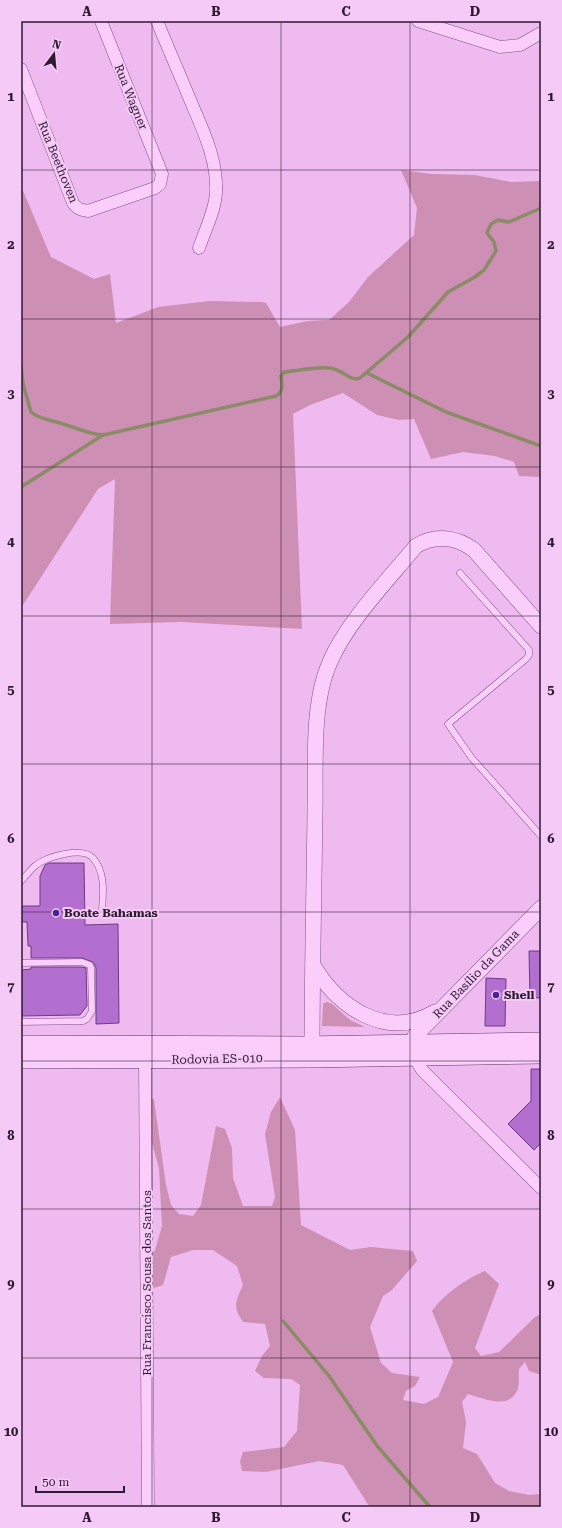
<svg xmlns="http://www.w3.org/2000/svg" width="562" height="1528" viewBox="0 0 562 1528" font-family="'Roboto Serif',serif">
<rect width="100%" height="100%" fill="#efbaef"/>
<!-- green -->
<g fill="#cd8fb3">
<polygon points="401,170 431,174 474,175 511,182 541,181 541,477 519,476 514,462 495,456 463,452 431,459 414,419 399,420 377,415 343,393 310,405 293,414 302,629 181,622 110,624 115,479 98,489 21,608 21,186 51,257 94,279 110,274 116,323 158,307 210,301 262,302 266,303 280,327 308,321 329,320 349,302 368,277 414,235 417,208"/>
<polygon points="327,1002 332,1004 350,1020 365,1027 322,1026 323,1006 323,1004"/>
<path d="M 147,1093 L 154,1100 L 166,1185 L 171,1205 L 179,1214 L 193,1216 L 201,1205 L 216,1126 L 225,1129 L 232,1148 L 233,1178 L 243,1206 L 272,1206 L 275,1197 L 265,1134 L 271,1112 L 280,1097 L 295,1130 L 301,1225 L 350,1250 L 371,1247 L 413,1251 L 417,1261 L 392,1290 L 383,1296 L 370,1327 L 381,1363 L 392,1373 L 420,1377 L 415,1386 L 406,1391 L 403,1400 L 424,1404 L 438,1397 L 453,1362 L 432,1311 C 443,1295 467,1278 485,1271 L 499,1284 L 475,1348 L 481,1356 L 499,1352 L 535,1317 L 541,1314 L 541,1375 L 529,1371 L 525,1362 L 519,1369 C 518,1375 520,1385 517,1391 C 508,1410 483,1398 468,1394 L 462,1402 L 466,1422 L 463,1448 L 477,1454 L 495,1483 L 509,1491 L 529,1495 L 541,1494 L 541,1507 L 371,1507 L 369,1506 L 343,1465 L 319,1461 L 266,1472 L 242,1471 L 240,1461 L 243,1452 L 284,1447 L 297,1431 L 300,1385 L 291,1379 L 264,1378 L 255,1371 L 262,1356 L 270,1346 L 265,1324 L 243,1322 C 232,1306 236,1301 243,1285 L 237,1266 L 213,1250 L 193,1250 L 171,1257 L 163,1285 L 154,1288 L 142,1269 L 155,1250 L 162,1226 L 159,1168 L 140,1101 Z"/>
</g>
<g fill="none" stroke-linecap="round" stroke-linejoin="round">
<!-- stream -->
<g stroke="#8b8c67" stroke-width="3.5">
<path d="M 21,365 L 23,384 L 31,412 C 40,420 53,420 63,424 C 77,428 88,434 103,435"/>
<polyline points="367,373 446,412 541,446"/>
<path d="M 21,487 L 103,435 L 276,396 C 284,392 282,383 281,376 L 284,372 C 296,371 324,365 334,369 C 343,371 352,382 360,378 L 408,337 L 448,292 L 475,277 L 484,270 L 496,251 L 494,242 L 487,233 L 491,224 L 498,220 L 509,222 L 541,208"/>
<polyline points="283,1321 329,1376 378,1447 430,1507"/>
</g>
</g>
<!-- building -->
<g fill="#b36fcf" stroke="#6e3986">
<polygon points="49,863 84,863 85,925 118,924 119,1023 96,1024 96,968 93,962 82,958 31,958 31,946 28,946 27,922 21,922 21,906 40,906 40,876 45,865"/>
<polygon points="529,951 541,951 541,998 530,998"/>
<polygon points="31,967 81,967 86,968 87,1006 80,1015 21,1016 21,970 31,969"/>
<polygon points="486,978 506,979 505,1026 485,1026"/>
<polygon points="531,1069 541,1069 541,1143 534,1150 508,1124 531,1101"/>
</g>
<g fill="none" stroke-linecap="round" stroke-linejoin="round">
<!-- service casing -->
<g stroke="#7e5486" stroke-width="7">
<g id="service">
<polyline points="460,573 529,650 529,655 526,659 448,724 471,757 541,836"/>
<path d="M 21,881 C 26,876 30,870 36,865 C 47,857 82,846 93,858 C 106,873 103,894 102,911"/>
<polyline points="21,963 82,962 90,965 91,968 92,1011 87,1019 83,1021 21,1022"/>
</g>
</g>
<!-- minor casing -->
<g stroke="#7e5486" stroke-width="13">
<g id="minor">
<path d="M 157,21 C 168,48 180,75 191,102 C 203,130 218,161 216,193 C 215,211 205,230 199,248"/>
<polyline points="418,21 500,47 520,45 541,33"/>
<path d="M 21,69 L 73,203 C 77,209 81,210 88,211 L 155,188 L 160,184 L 162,174 L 101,21"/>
<polyline points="414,1057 422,1070 541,1188"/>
<polyline points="145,1060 148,1507"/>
</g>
</g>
<!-- tertiary casing -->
<g stroke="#7e5486" stroke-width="16">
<g id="tertiary">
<path d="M 313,965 C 338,1007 386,1041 435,1012"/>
<polyline points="414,1054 413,1042 415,1036 541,908"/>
<path d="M 312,1056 C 312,975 314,893 315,812 C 316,766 311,704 330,662 C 347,622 388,580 416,546 C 435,534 457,537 474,550 L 541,626"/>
</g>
</g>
<!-- secondary casing -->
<g stroke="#5e3867" stroke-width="18">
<g id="secondary">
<polyline points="21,1044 304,1045 541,1041"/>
<polyline points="21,1060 312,1059 541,1055"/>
</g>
</g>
<!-- service -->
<use href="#service" stroke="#facdfa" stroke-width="6"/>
<!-- minor -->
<use href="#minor" stroke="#facdfa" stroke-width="12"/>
<!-- tertiary -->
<use href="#tertiary" stroke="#facdfa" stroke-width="15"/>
<!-- secondary -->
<use href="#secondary" stroke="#facdfa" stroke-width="17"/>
</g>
<!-- grid -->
<path fill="none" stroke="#2f1a34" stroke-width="1" stroke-opacity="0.55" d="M 152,21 L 152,1507M 281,21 L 281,1507M 410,21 L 410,1507M 21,170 L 541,170M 21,319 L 541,319M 21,467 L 541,467M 21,616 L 541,616M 21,764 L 541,764M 21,912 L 541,912M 21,1061 L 541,1061M 21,1209 L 541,1209M 21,1358 L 541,1358"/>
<!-- markers -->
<g fill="#442297" stroke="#f6caf6" stroke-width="1.5">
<circle cx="56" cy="913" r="4"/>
<circle cx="496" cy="995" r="4"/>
</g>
<g text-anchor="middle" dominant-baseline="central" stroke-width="4" stroke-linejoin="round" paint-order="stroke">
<!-- street labels -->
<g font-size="12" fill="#2f1a34" stroke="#f6caf6">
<text transform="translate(131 97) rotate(68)">Rua Wagner</text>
<text transform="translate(58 162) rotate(68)">Rua Beethoven</text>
<text transform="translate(476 974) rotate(-46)">Rua Basílio da Gama</text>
<text transform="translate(217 1059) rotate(-1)">Rodovia ES-010</text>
<text transform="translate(147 1283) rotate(-90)">Rua Francisco Sousa dos Santos</text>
</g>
<!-- poi labels -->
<g font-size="12" font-weight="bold" fill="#2f1a34" stroke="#f6caf6" text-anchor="start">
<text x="64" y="913">Boate Bahamas</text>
<text x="504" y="995">Shell</text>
</g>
</g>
<!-- border -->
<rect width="562" height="1528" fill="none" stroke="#f6caf6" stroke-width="44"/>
<!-- north arrow -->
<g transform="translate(54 54) rotate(16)" stroke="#f6caf6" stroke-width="3" paint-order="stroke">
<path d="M0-3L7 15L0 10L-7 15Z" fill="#2f1a34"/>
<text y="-6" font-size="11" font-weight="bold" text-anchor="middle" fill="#2f1a34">N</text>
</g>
<!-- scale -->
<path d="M36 1486v6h88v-6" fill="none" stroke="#2f1a34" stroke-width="2"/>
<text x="42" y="1486" font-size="12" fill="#2f1a34" stroke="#f6caf6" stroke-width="3" paint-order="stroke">50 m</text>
<rect x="22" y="22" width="518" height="1484" fill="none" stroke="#2f1a34" stroke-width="1.5"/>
<g font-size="13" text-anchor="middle" font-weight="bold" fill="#2f1a34">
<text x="87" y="16">A</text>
<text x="216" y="16">B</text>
<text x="346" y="16">C</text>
<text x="475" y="16">D</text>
<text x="11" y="101">1</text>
<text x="551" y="101">1</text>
<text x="11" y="249">2</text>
<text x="551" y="249">2</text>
<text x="11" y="398">3</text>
<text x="551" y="398">3</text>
<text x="11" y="546">4</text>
<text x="551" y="546">4</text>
<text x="11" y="694">5</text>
<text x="551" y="694">5</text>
<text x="11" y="843">6</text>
<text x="551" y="843">6</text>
<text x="11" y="991">7</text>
<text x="551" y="991">7</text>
<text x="11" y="1140">8</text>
<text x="551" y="1140">8</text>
<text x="11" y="1288">9</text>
<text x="551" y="1288">9</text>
<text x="11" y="1436">10</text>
<text x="551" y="1436">10</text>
<text x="87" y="1522">A</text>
<text x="216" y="1522">B</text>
<text x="346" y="1522">C</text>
<text x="475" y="1522">D</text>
</g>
</svg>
